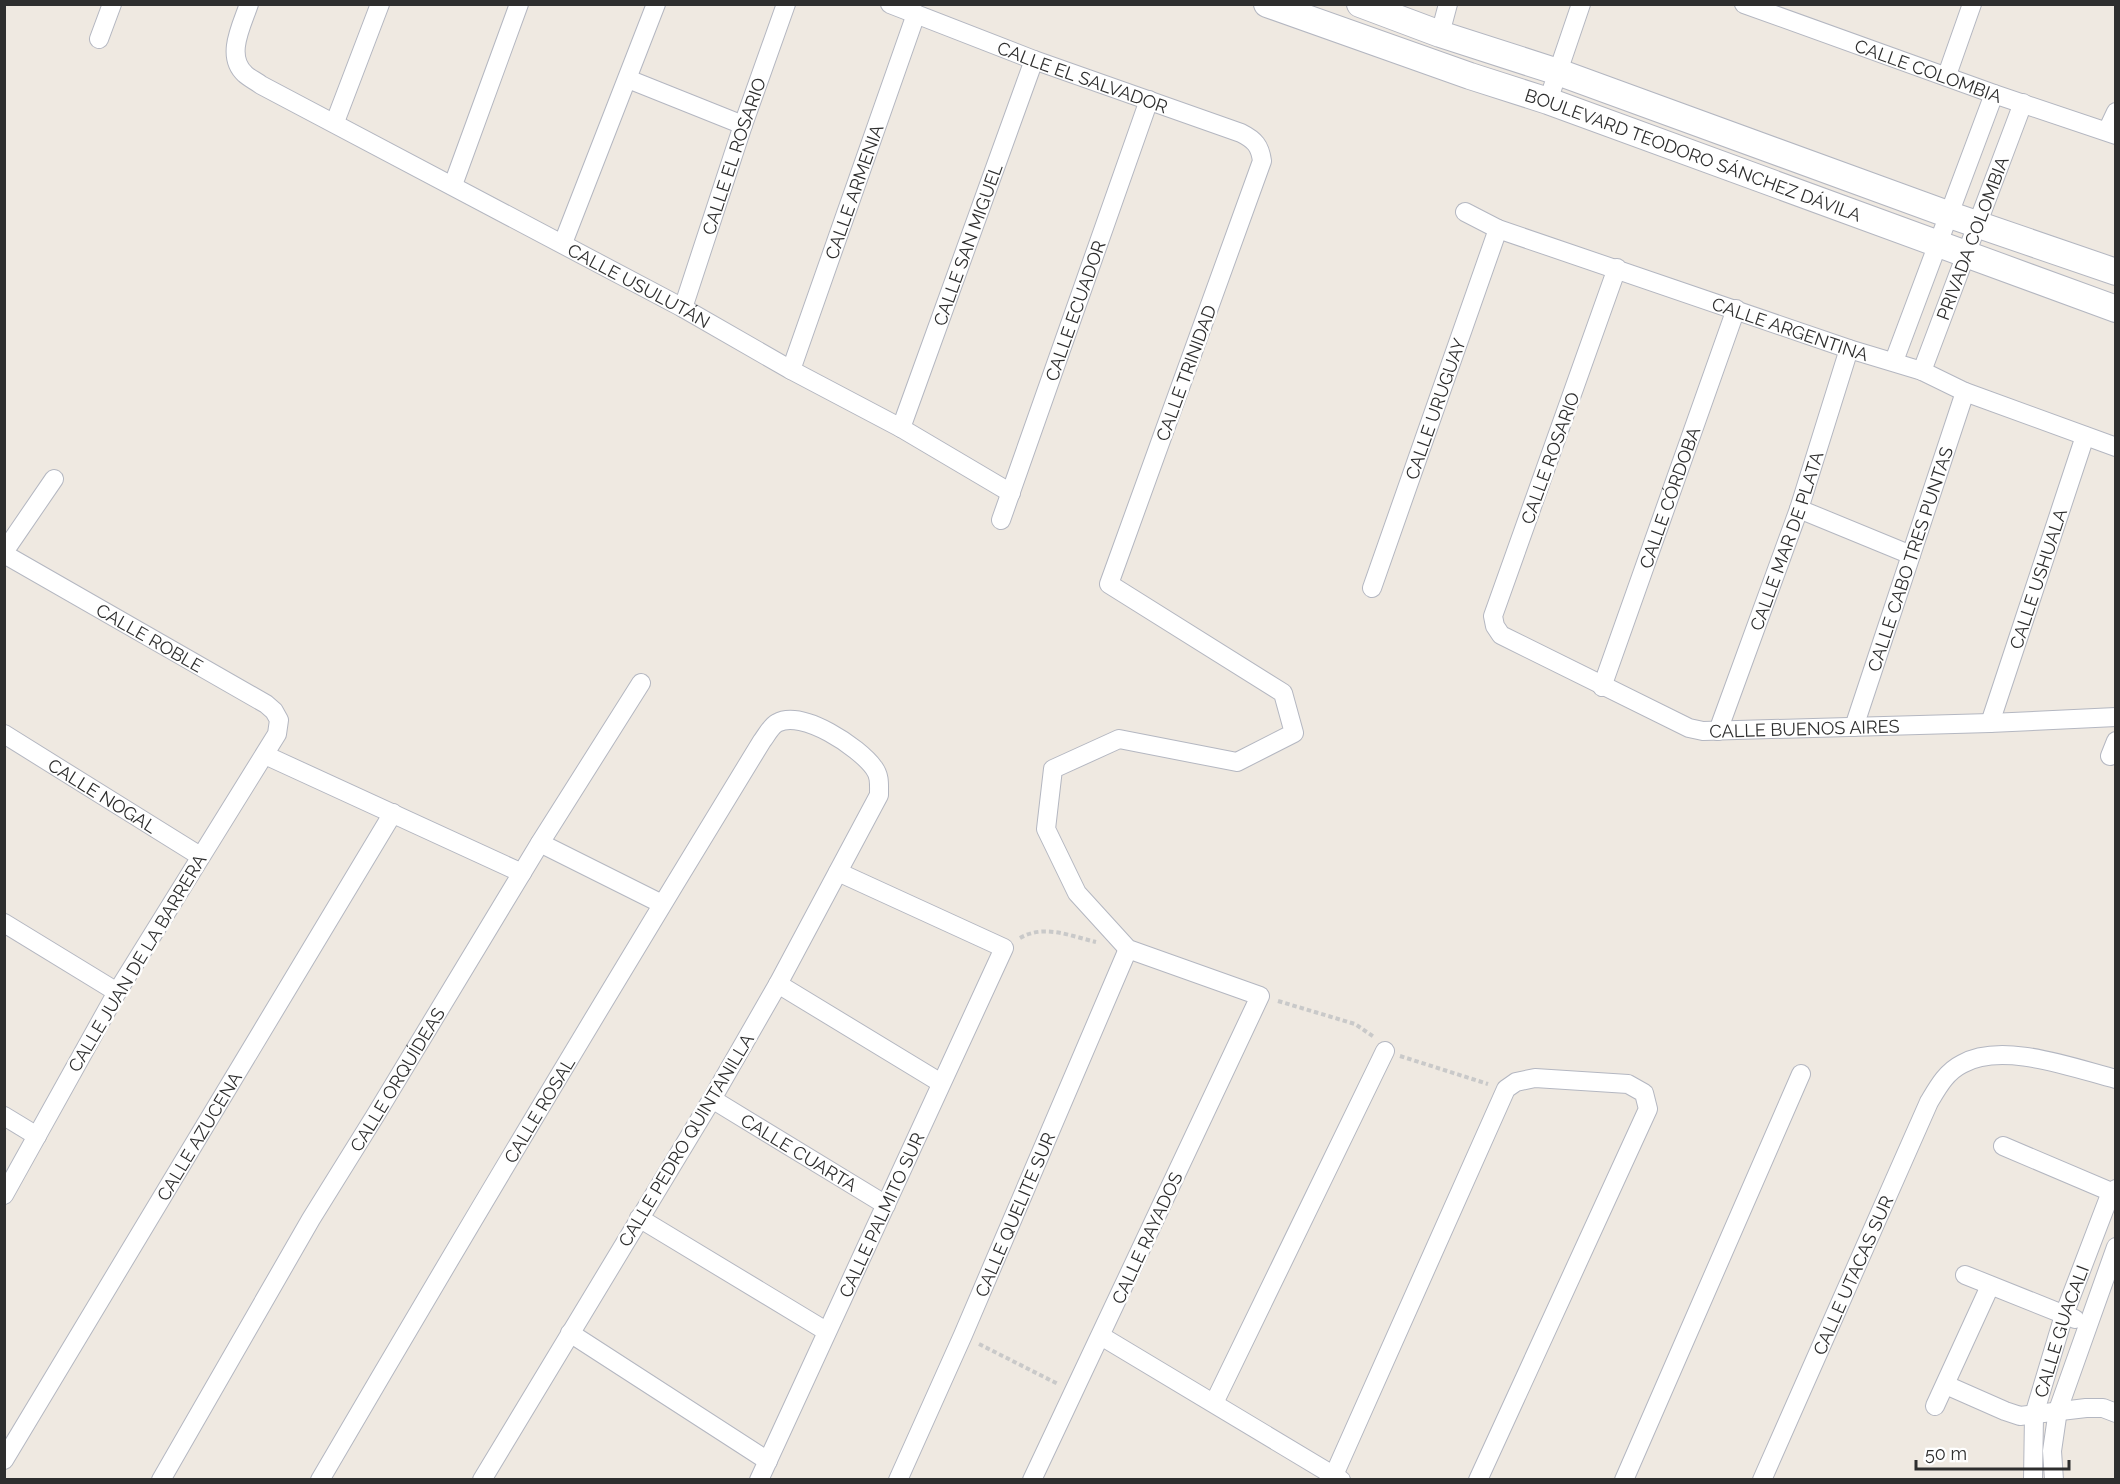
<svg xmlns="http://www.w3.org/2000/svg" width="2120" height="1484" viewBox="0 0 2120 1484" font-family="Raleway,sans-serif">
<rect width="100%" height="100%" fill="#efe9e1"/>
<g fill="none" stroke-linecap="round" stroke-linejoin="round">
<!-- street casing -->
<g stroke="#b4b7c1" stroke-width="20">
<g id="street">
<path id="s1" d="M 249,4 C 242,25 225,56 245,74 C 249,78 256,81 261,85 L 683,308 L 791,370 L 901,428 L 1011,493"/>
<path id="s2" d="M 890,4 L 1034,60 L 1241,133 C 1255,140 1260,146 1262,161 L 1109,584 L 1283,693 L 1294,733 L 1237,762 L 1119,739 L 1053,769 L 1046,829 L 1077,893 L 1128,949 L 1260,996 L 1032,1480"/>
<path id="s3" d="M 1744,4 L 1994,94 L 2116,135"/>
<polyline points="1440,34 1448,4"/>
<polyline points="99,39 112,4"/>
<polyline points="1947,75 1972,4"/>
<polyline points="628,79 743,125"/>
<polyline points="1548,101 1581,4"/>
<polyline points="335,122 380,4"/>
<polyline points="2107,131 2116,112"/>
<polyline points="453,185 519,4"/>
<path id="s4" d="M 1465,212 L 1498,229 L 1849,349 L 1922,371 L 1965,392 L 2116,447"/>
<polyline points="563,243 656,4"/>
<path id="s5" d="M 1617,268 L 1493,616 L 1495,626 L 1501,635 L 1689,728 L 1703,731 L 1990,723 L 2116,717"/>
<path id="s6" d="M 683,308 L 743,125 L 786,4"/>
<polyline points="1894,361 1994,94"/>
<path id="s7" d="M 791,370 L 916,14"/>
<path id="s8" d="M 1922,371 L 2023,103"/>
<path id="s9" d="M 901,428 L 1034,60"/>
<polyline points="1799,509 1911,555"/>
<path id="s10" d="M 1001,520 L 1149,100"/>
<polyline points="4,552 54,479"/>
<path id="s11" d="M 4,554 L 266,704 L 274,711 L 279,720 L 277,734 L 117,992 L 4,1195"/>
<path id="s12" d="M 1372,588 L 1498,229"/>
<path id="s13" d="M 1602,687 L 1736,309"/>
<path id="s14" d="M 1990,723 L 2085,436"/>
<path id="s15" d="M 1854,727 L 1965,392"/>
<path id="s16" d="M 1718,731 L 1799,509 L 1849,349"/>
<path id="s17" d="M 4,734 L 200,856"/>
<polyline points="265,755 522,873"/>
<polyline points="2110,756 2116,741"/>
<polyline points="540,843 662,904"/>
<polyline points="4,923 117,992"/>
<polyline points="778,984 941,1083"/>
<path id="s18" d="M 712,1099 L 886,1205"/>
<polyline points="4,1116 37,1136"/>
<polyline points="2003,1146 2116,1194"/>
<polyline points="639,1218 826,1331"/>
<polyline points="1965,1275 2075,1319"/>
<polyline points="570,1333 768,1461"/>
<polyline points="1101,1336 1341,1480"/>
<polyline points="1946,1385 2005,1411 2020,1416 2086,1408 2103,1408 2116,1413"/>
<polyline points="1214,1403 1385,1051"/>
<polyline points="1935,1406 1990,1286"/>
<path id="s19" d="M 4,1460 L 393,813"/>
<polyline points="1334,1475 1506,1089 1516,1082 1535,1078 1628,1084 1644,1093 1648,1109 1478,1480"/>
<path id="s20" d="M 161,1480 L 311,1219 L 375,1116 L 540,843 L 641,683"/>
<path id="s21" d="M 320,1480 C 465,1232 612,986 762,741 C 766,736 771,726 777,723 C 802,709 859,747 874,768 C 880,776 879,784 879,795 L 778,984 L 712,1099 L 482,1480"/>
<path id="s22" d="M 759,1480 L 1004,948 L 838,872"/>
<path id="s23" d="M 898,1480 L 963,1335 L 1128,949"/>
<polyline points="1624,1480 1801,1074"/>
<path id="s24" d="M 1762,1480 L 1929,1102 C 1938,1087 1946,1072 1962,1064 C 2002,1041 2073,1068 2116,1079"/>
<path id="s25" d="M 2033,1480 L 2034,1415 L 2064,1315 L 2111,1192 L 2116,1189"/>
<polyline points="2054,1480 2052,1451 2058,1410 2116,1247"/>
</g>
</g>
<!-- secondary casing -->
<g stroke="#b4b7c1" stroke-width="28">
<g id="secondary">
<path id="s26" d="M 1267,4 L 1470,76 L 1548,101 L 2116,309"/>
<polyline points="1360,4 1440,34 1558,72 1950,215 2116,272"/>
</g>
</g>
<!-- path -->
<g stroke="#c9c9c9" stroke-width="4" stroke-dasharray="4.5 3" stroke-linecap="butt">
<path d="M 1020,938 C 1044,924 1071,936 1096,942"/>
<polyline points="1278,1001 1355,1024 1374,1037"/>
<polyline points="1400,1056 1488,1084"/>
<polyline points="979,1344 1058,1384"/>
</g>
<!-- street -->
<use href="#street" stroke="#fff" stroke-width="18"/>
<!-- secondary -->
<use href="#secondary" stroke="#fff" stroke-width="26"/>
</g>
<g text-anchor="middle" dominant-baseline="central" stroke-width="5" stroke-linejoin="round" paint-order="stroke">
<!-- street labels -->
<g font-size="18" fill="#2e2e2e" stroke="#fff">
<text stroke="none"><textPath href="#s3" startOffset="196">CALLE COLOMBIA</textPath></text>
<text stroke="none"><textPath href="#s2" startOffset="206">CALLE EL SALVADOR</textPath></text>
<text stroke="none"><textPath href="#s26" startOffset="452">BOULEVARD TEODORO SÁNCHEZ DÁVILA</textPath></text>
<text stroke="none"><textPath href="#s6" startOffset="160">CALLE EL ROSARIO</textPath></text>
<text stroke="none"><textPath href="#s7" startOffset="189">CALLE ARMENIA</textPath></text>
<text stroke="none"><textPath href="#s8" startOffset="142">PRIVADA COLOMBIA</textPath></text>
<text stroke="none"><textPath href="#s9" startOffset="195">CALLE SAN MIGUEL</textPath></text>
<text stroke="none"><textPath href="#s1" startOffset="522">CALLE USULUTÁN</textPath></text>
<text stroke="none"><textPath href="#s10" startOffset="222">CALLE ECUADOR</textPath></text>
<text stroke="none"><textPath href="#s4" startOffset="346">CALLE ARGENTINA</textPath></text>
<text transform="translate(1186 373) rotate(-70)">CALLE TRINIDAD</text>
<text stroke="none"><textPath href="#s12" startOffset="190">CALLE URUGUAY</textPath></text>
<text transform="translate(1550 458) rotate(-70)">CALLE ROSARIO</text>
<text stroke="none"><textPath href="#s13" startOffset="201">CALLE CÓRDOBA</textPath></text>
<text stroke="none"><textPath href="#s16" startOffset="202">CALLE MAR DE PLATA</textPath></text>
<text stroke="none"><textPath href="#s15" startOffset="177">CALLE CABO TRES PUNTAS</textPath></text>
<text stroke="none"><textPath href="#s14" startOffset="152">CALLE USHUALA</textPath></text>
<text stroke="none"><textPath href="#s11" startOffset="168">CALLE ROBLE</textPath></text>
<text stroke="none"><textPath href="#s5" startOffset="716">CALLE BUENOS AIRES</textPath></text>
<text stroke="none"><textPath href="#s17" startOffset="116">CALLE NOGAL</textPath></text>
<text transform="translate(137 963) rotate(-59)">CALLE JUAN DE LA BARRERA</text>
<text stroke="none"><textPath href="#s20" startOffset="465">CALLE ORQUÍDEAS</textPath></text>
<text stroke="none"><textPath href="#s21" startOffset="430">CALLE ROSAL</textPath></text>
<text stroke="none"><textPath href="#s19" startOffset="378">CALLE AZUCENA</textPath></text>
<text transform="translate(686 1140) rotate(-59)">CALLE PEDRO QUINTANILLA</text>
<text stroke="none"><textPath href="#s18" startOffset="102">CALLE CUARTA</textPath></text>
<text stroke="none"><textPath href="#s22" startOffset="292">CALLE PALMITO SUR</textPath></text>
<text stroke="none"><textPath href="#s23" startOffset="290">CALLE QUELITE SUR</textPath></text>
<text transform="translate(1147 1238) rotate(-65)">CALLE RAYADOS</text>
<text stroke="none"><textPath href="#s24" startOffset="224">CALLE UTACAS SUR</textPath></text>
<text stroke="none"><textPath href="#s25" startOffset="153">CALLE GUACALI</textPath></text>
</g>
</g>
<!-- border -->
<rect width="2120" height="1484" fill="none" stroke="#2e2e2e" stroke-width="12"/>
<!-- scale -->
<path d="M1916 1460v9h153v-9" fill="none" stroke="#2e2e2e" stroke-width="3"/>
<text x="1925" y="1460" font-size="18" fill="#2e2e2e" stroke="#ffffff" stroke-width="4.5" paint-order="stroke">50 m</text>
</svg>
